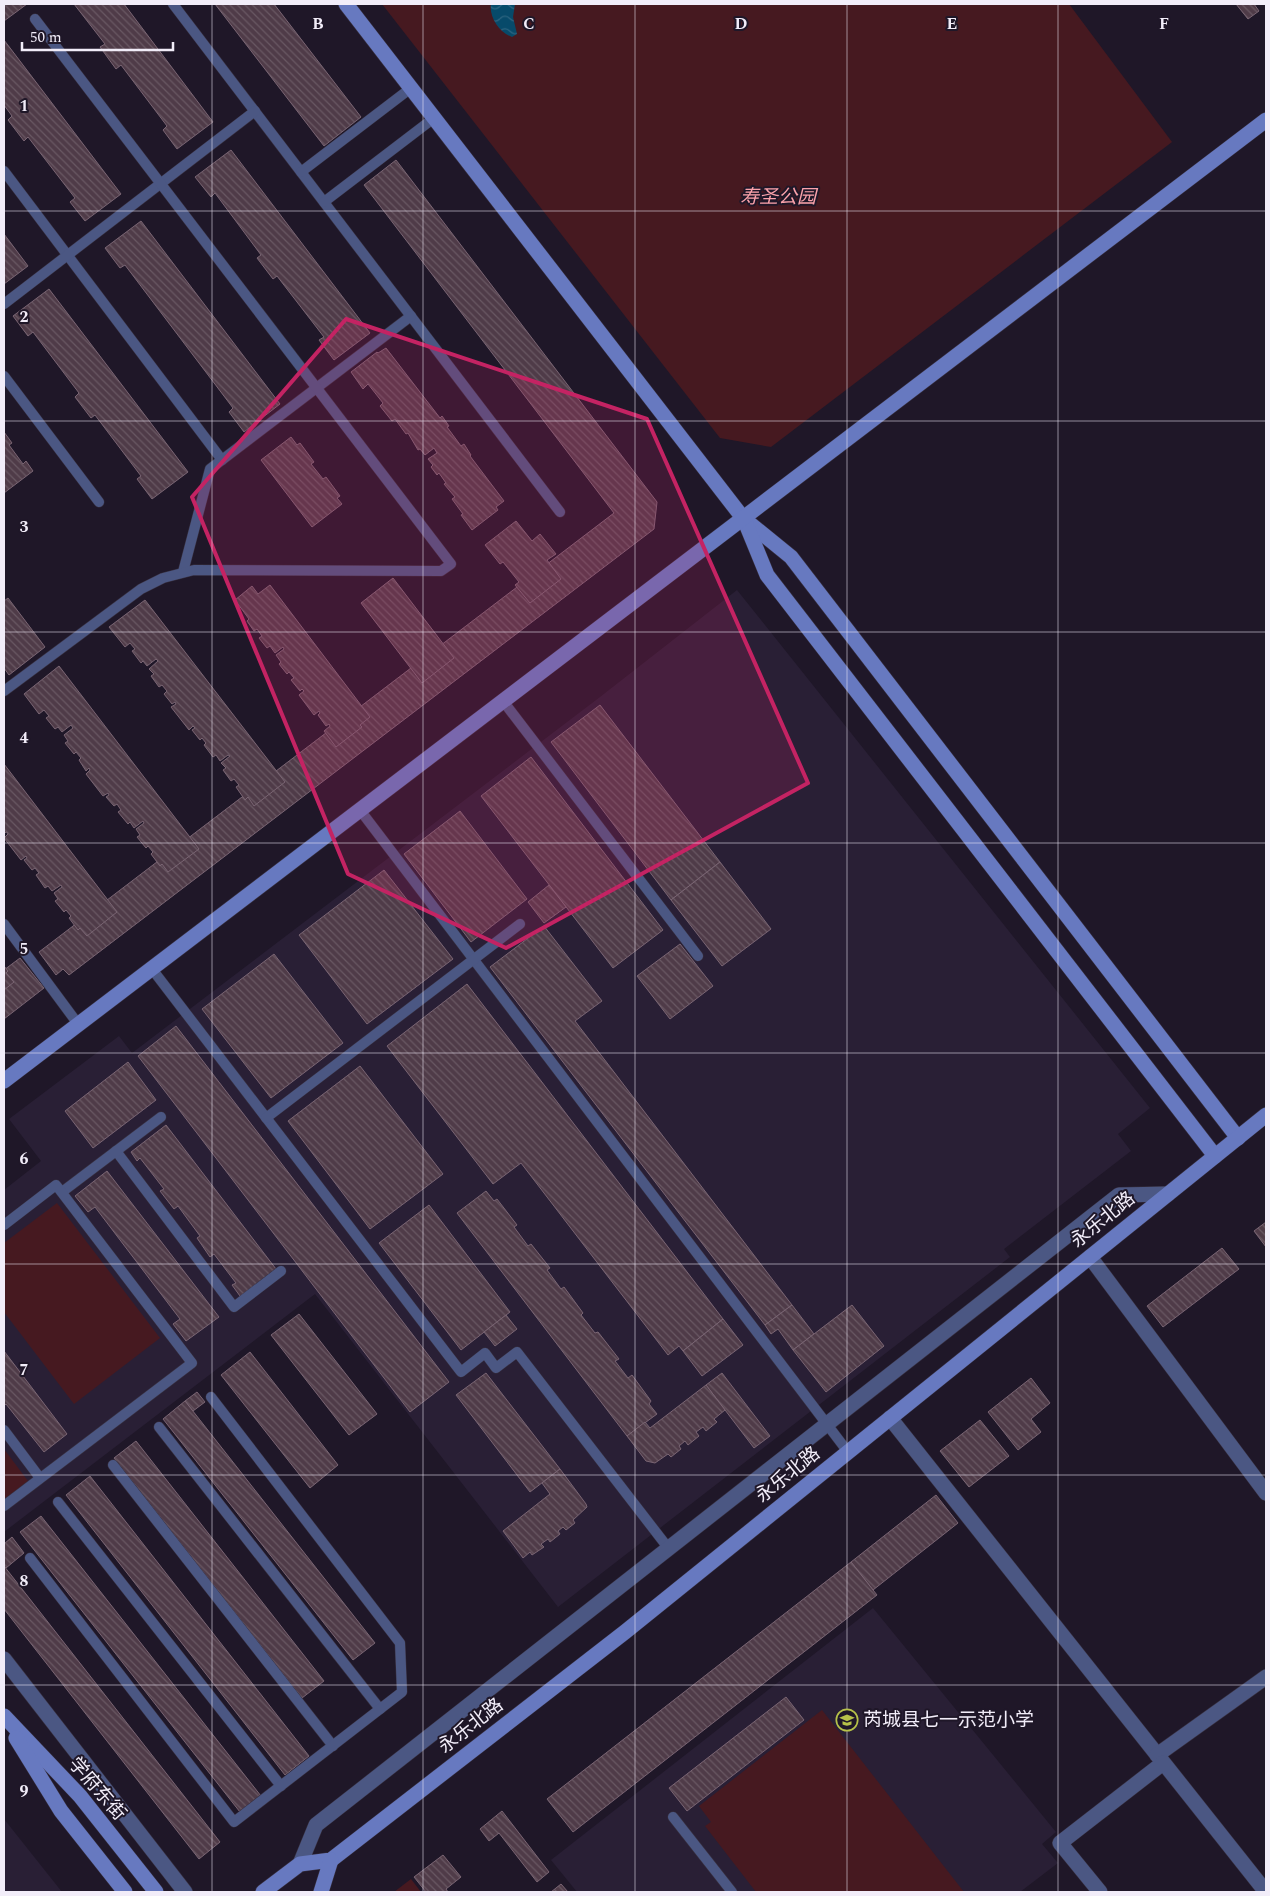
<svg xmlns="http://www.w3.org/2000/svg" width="1270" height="1896" viewBox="0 0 1270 1896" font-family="Spectral,'Noto Sans SC',serif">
<defs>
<pattern id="water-waves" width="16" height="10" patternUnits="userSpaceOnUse" patternTransform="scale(1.25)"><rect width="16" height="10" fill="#074a6a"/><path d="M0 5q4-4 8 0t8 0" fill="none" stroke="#2c6480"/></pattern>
<pattern id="building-back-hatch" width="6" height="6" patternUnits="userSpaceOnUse" patternTransform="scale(1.25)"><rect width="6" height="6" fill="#4f3b48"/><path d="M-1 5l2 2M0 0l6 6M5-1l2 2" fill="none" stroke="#695863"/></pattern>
</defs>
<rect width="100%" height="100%" fill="#1f1728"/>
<!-- built -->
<g fill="#291f35">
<polygon points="737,590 1150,1108 1118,1134 1131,1151 1004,1249 1010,1257 558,1607 315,1294 4,1532 4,1190 41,1161 9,1119 119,1036 132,1053 600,697"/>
<polygon points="873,1608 1056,1832 1042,1844 1058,1863 1020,1892 577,1892 551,1860"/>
<polygon points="4,1819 62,1892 4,1892"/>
</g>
<!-- green -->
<g fill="#461920">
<polygon points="382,4 1069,4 1172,142 771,447 720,438"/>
<polygon points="57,1203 160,1338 74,1404 4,1312 4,1243"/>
<polygon points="4,1449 28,1481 4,1500"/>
<polygon points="822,1710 964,1892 756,1892 705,1826 711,1822 699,1806"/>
<polygon points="411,1879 421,1892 394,1892"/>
</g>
<!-- water -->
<path fill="url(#water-waves)" d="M 491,4 L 515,4 L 513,17 L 517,34 L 512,37 C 499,32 489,17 491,4 Z"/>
<!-- building -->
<g fill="url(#building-back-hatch)" stroke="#7a6573">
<polygon points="4,4 27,4 4,21"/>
<polygon points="74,4 124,4 213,122 177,149 163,130 167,126 121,65 116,69 100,47 105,44"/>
<polygon points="215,4 274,4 361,117 324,146"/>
<polygon points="1236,4 1254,4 1259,11 1248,19"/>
<polygon points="4,40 121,194 85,221 70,202 75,198 28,137 24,141 8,120 12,116 4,105"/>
<polygon points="231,150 370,333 334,360 319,340 324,337 277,276 273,279 257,258 261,255 215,193 211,197 195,177"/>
<polygon points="396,160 657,502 654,529 69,975 63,969 56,975 39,952 614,513 364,185"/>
<polygon points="141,221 280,404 244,432 229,412 233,408 125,265 120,268 105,248"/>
<polygon points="4,234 28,266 4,284"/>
<polygon points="49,289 188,472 152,499 137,479 141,476 95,415 91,418 75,397 79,393 33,332 28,336 13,316"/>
<polygon points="386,348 440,418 442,416 449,426 447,427 461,446 464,444 471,455 470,456 504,501 496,507 498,510 472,530 461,515 463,514 452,499 455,497 444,484 446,483 439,473 437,475 431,467 433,465 428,459 437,453 434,448 425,455 420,449 418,450 408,433 406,434 395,419 392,421 380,406 383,403 368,384 363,389 351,372 377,352 378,353"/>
<polygon points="4,432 12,443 9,445 23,464 26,461 33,471 4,493"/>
<polygon points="291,437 297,445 300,443 314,462 311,464 323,479 326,477 340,496 337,498 342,504 312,527 261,460"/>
<polygon points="516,521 532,541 540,534 556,554 547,560 561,579 530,603 515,585 519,582 503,562 500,564 485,545"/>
<polygon points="393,578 454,658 422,683 361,603"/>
<polygon points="270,585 370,717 360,725 362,727 336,747 324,731 330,726 329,724 326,726 318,715 320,713 319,711 314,715 299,695 304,691 302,689 300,691 291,680 294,678 289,672 287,674 279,664 281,662 276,655 284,649 283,647 275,653 270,646 267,648 259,638 262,636 257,629 254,631 247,621 249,619 235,600 252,586 258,594"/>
<polygon points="8,598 45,647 9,675 4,668 4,601"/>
<polygon points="145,600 285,782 254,806 248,797 245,800 236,787 239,785 234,779 231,781 223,770 226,768 221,763 230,756 228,755 220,761 216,755 213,757 204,745 206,743 202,738 200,740 192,730 195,728 193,726 189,730 171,707 176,704 175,702 172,704 164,694 167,691 162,685 159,687 151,676 154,674 149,669 158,661 156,659 147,666 143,661 141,663 132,651 135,649 130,643 125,647 109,627"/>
<polygon points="59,666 199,849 168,872 162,864 160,866 151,854 153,852 148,846 146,848 137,837 140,835 136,829 144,823 143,821 134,828 130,822 128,824 118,812 121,810 117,804 114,806 106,797 109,795 108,793 103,796 86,774 90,770 89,768 86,771 79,760 81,758 76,752 74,754 65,743 68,741 64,735 73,728 71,725 62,732 58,727 55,729 46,718 49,716 44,710 39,714 24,694"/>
<polygon points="600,705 720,862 671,900 551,742"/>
<polygon points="531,757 663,930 613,968 481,796"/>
<polygon points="4,764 117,912 87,936 80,928 78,930 69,918 71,916 66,910 64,912 55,901 58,899 54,893 62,887 61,885 52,891 48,886 45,888 36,875 39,873 35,868 32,870 24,860 27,858 26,856 21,860 4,838 8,834 7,832 4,833"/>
<polygon points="460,811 527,899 471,942 404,854"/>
<polygon points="720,862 771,929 722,966 671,900"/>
<polygon points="384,870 453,959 367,1024 299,935"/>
<polygon points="549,885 566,907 544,923 528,902"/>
<polygon points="544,926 602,1001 575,1021 792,1305 765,1325 490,967"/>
<polygon points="680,944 713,986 670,1019 637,976"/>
<polygon points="274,954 343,1043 271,1098 202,1009"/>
<polygon points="20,958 44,988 4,1019 4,970"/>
<polygon points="4,966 8,971 6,973 14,982 4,990"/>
<polygon points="467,984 723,1319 683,1351 679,1346 668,1355 521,1163 493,1184 387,1046"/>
<polygon points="176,1026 449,1382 410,1412 138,1056"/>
<polygon points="128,1062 156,1100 93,1148 65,1111"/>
<polygon points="360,1066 443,1174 370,1229 288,1121"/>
<polygon points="166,1125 276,1269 240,1296 232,1285 236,1283 214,1254 210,1257 197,1238 200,1236 178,1206 174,1209 160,1191 164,1189 140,1158 137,1161 131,1152"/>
<polygon points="107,1171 219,1317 186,1341 173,1324 180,1319 95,1207 88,1212 75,1196"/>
<polygon points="486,1191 494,1201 497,1199 517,1225 514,1227 528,1246 531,1244 550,1268 547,1270 561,1289 564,1287 583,1313 581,1315 595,1333 598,1332 619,1359 615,1361 628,1378 632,1375 651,1401 649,1404 657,1414 627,1436 457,1213"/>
<polygon points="429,1205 510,1312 461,1350 379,1243"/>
<polygon points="1266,1222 1266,1247 1254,1231"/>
<polygon points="1222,1248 1239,1269 1163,1327 1147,1306"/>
<polygon points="792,1305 814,1334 793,1350 778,1329 771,1334 765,1325"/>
<polygon points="852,1305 884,1346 826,1392 793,1350"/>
<polygon points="299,1314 377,1414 349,1435 271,1335"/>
<polygon points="506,1315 517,1329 495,1346 484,1332"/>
<polygon points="723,1319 743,1345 702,1376 683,1351"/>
<polygon points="4,1351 67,1434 44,1452 6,1404 4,1406"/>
<polygon points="250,1352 338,1465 310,1488 221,1375"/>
<polygon points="486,1373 560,1469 530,1492 456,1395"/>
<polygon points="722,1373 770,1436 754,1448 706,1385"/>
<polygon points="1031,1378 1050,1403 1031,1419 1041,1432 1018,1450 988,1412"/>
<polygon points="706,1385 725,1410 714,1419 717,1422 706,1431 703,1427 696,1432 699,1436 688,1445 685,1441 679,1446 681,1449 671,1457 668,1454 655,1463 646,1461 627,1436 645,1422 650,1428"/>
<polygon points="197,1392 205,1402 193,1411 185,1401"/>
<polygon points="185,1401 375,1643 353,1660 163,1419"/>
<polygon points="980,1420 1009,1456 969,1487 940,1451"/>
<polygon points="136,1441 324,1681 302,1698 114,1458"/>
<polygon points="560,1469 586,1504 587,1507 573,1520 575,1523 566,1530 563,1527 558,1531 560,1534 550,1542 548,1539 541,1544 544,1547 532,1555 530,1552 523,1558 503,1531 550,1494 542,1483"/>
<polygon points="90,1476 309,1756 285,1775 66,1495"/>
<polygon points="936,1495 958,1523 873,1590 851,1562"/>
<polygon points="41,1516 261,1796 240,1812 20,1532"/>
<polygon points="12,1537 24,1553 6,1568 4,1566 4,1544"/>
<polygon points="851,1562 877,1595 573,1832 547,1799"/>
<polygon points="4,1566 220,1842 199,1859 4,1609"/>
<polygon points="786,1697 804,1720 687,1811 669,1788"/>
<polygon points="502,1811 549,1872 537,1882 499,1833 489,1841 480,1829"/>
<polygon points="443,1855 461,1877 446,1889 448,1892 426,1892 414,1877"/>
<polygon points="561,1884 568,1892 551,1892"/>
</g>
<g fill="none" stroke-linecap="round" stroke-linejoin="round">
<!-- lane casing -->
<g stroke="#383141" stroke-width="11">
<g id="lane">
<polyline points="173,4 560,512"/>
<polyline points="4,171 222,460"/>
<polyline points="301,172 411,88"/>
<polyline points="324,202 434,118"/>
<polyline points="4,304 255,111"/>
<polyline points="4,376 99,502"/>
<polyline points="183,572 210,469 411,316"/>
<polyline points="4,691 141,589 163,578 194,570 441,571 451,564 35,19"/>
<polyline points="503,701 698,956"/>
<polyline points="360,810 848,1452"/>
<polyline points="4,924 78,1024"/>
<polyline points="152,969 461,1372 485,1353 496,1368 517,1352 669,1549"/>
<polyline points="266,1118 520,924"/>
<polyline points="116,1151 234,1307 281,1271"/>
<polyline points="62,1192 161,1117"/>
<polyline points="4,1225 56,1185 192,1363 4,1506"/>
<polyline points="159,1427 380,1709"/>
<polyline points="4,1430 40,1478"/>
<polyline points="113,1465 333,1746"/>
<polyline points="58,1502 281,1786"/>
<polyline points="30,1558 234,1822 402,1692 400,1643 211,1397"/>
<polyline points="673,1817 732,1892"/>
</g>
</g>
<!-- street casing -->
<g stroke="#383141" stroke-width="16">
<g id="street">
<polyline points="1090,1257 1266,1493"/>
<polyline points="890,1418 1266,1892"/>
<polyline points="4,1659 185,1892"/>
<polyline points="1157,1755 1266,1677"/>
<polyline points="300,1864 316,1825 1119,1195 1168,1194"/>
<polyline points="1100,1892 1060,1843 1163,1763"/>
</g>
</g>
<!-- secondary casing -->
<g stroke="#383141" stroke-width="16">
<g id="secondary">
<polyline points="346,4 743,518 791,557 1238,1138"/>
<polyline points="744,519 767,575 1215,1156"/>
<polyline points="4,1081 1266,120"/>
<polyline points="4,1716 80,1796 156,1892"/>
<polyline points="16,1738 61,1811 125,1892"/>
<polyline points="263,1892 300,1864 331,1860 625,1632 1266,1115"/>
<polyline points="321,1892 331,1860"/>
</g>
</g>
<!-- lane -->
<use href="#lane" stroke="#4b5783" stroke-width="10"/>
<!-- street -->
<use href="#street" stroke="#4b5783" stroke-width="15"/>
<!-- secondary -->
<use href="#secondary" stroke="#6779c0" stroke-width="15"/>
</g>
<!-- marked area -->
<path fill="#c42363" fill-opacity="0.2" stroke="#c42363" stroke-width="4" stroke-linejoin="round" d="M 346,319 L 647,419 L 808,783 L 506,948 L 348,874 L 192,497 Z"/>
<!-- grid -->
<path fill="none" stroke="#f2edf9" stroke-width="1" stroke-opacity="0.55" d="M 212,4 L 212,1892M 423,4 L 423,1892M 635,4 L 635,1892M 847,4 L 847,1892M 1058,4 L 1058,1892M 4,211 L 1266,211M 4,421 L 1266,421M 4,632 L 1266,632M 4,843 L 1266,843M 4,1053 L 1266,1053M 4,1264 L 1266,1264M 4,1475 L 1266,1475M 4,1685 L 1266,1685"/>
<!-- icons -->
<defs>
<g id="school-ring" transform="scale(1.125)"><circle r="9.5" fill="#1f1728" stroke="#b6c149" stroke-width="1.5"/><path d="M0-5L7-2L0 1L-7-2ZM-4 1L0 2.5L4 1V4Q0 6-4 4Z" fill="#b6c149"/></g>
</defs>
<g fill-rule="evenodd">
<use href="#school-ring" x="847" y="1720"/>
</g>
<g text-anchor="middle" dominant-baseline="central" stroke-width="4" stroke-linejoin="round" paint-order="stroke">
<!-- park labels -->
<g font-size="19" font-style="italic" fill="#fba2ab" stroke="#1f1728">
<text x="778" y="197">寿圣公园</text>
</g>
<!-- street labels -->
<g font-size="19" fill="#f2edf9" stroke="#1f1728">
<text transform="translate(1103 1220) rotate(-39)">永乐北路</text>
<text transform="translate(788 1475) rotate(-39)">永乐北路</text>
<text transform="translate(471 1726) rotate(-38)">永乐北路</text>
<text transform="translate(97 1789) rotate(49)">学府东街</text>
</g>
<!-- poi labels -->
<g font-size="19" fill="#f2edf9" stroke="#1f1728" text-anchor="start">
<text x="863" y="1720">芮城县七一示范小学</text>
</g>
</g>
<g font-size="16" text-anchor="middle" font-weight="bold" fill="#f2edf9" stroke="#1f1728" stroke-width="4" stroke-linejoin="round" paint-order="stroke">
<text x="318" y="29">B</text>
<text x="529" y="29">C</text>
<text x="741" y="29">D</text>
<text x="952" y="29">E</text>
<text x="1164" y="29">F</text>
<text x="24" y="111">1</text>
<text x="24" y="322">2</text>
<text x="24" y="532">3</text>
<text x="24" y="743">4</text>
<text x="24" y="954">5</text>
<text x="24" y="1164">6</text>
<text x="24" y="1375">7</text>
<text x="24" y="1586">8</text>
<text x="24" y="1796">9</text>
</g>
<!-- border -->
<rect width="1270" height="1896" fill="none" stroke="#f2edf9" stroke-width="10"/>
<!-- scale -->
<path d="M22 42v8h151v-8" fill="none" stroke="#f2edf9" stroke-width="2.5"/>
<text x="30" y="42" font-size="15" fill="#f2edf9" stroke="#1f1728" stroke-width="4" paint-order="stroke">50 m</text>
</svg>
